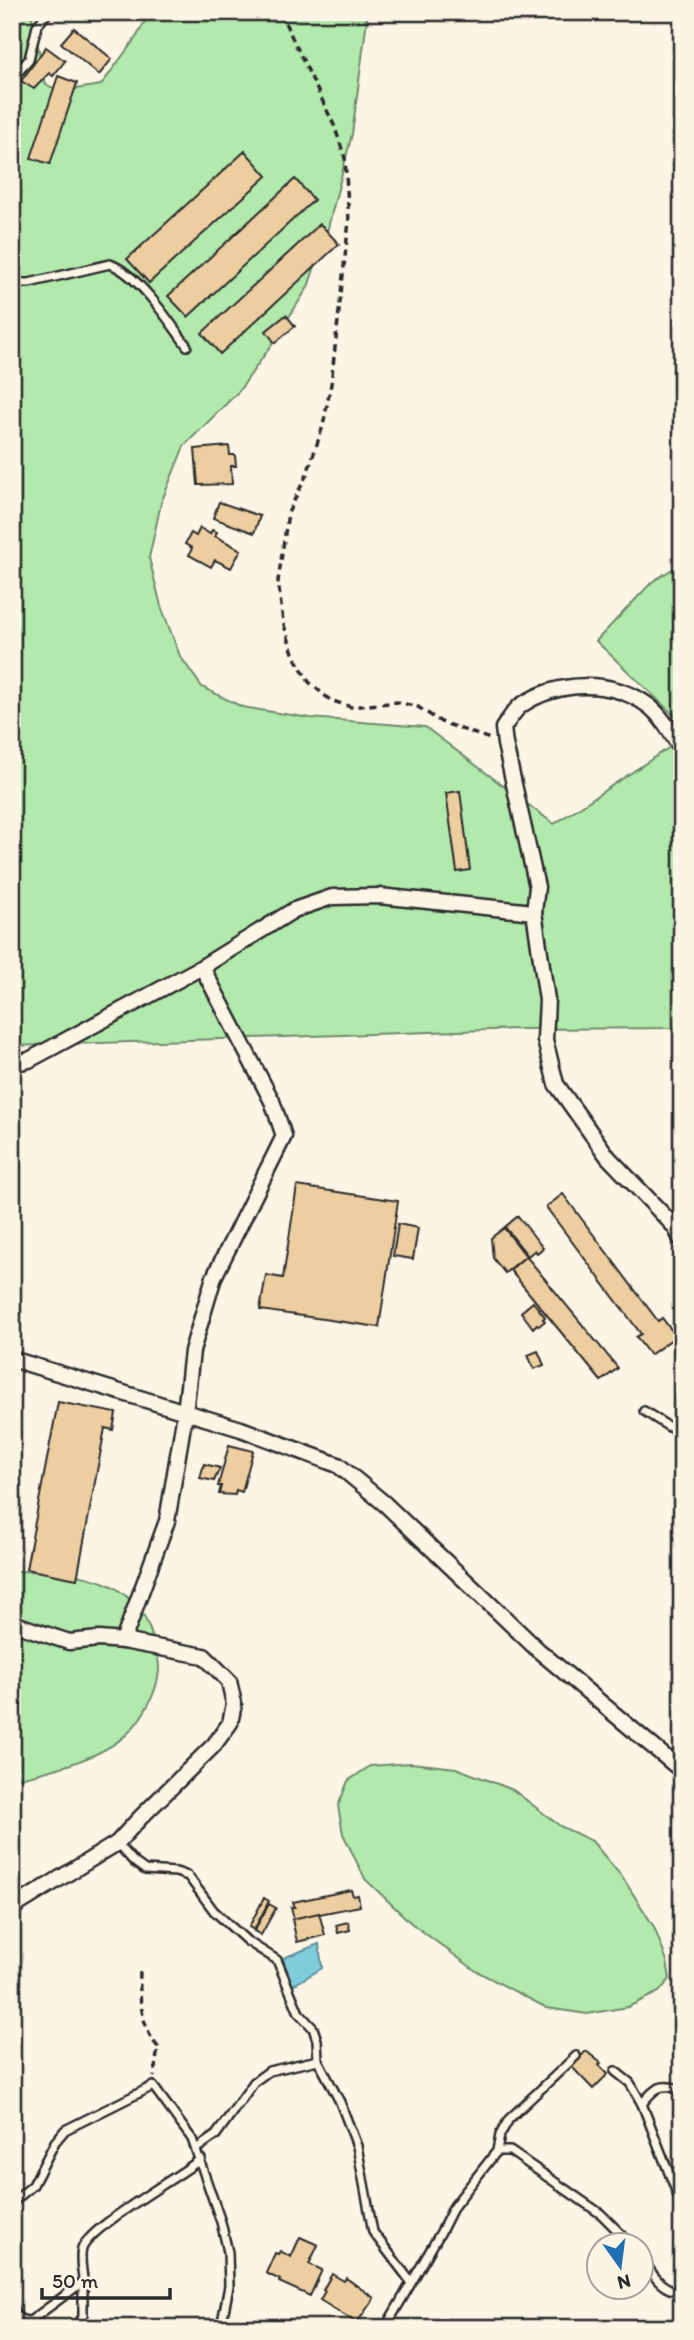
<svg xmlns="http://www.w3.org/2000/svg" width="694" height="2340" viewBox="0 0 694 2340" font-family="Itim,sans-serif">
<rect width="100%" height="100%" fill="#fcf5e5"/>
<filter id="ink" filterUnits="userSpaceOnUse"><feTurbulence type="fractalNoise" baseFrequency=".0143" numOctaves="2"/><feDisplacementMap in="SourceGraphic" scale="14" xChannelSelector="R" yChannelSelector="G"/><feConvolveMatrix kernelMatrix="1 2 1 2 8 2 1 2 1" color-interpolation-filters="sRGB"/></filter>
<g filter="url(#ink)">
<!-- green -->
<g fill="#b2eaad" stroke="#6e8a6c" stroke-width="2">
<polygon points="12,12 31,12 46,85 62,91 101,85 137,36 150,12 368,12 352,134 328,228 308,287 270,347 239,391 184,446 161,503 149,558 161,606 180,656 202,687 242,707 310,718 425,727 554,824 682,739 682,1028 518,1029 12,1046"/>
<polygon points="682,563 682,723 596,641 652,582"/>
<path d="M 12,1571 C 47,1571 80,1571 112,1586 C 121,1591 134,1602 140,1610 C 149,1621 160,1658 159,1671 C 157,1693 143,1718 128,1733 C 101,1759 50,1771 15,1779 L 12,1779 Z"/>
<polygon points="411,1763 456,1768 513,1790 560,1826 592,1841 623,1878 654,1927 667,1961 670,1979 659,1992 628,2007 587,2014 547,2008 476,1971 411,1923 365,1879 343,1834 338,1806 348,1781 370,1766"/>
</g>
<!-- water -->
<polygon fill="#7fcddc" stroke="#5d8c95" stroke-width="2" points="319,1944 322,1968 292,1986 283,1958"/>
<!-- building -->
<g fill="#edcea0" stroke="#2b2b2b" stroke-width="2">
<polygon points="74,28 112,59 99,75 61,43"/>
<polygon points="46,47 65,61 53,76 49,73 34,89 21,81"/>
<polygon points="58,76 77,83 50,164 31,158"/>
<polygon points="12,146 22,152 12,168"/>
<polygon points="245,151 267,176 149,283 127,259"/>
<polygon points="295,179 314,200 188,317 168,296"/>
<polygon points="320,224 339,244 220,354 202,333"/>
<polygon points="286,315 295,326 275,343 266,331"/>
<polygon points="229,446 230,455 235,455 236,466 231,466 232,484 198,485 195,449"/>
<polygon points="219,502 260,516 254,533 213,518"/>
<polygon points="200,528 210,534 212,530 217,532 215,536 241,550 231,568 215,560 211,567 189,555 192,548 185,544 191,533 196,536"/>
<polygon points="460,791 470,870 457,872 446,793"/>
<polygon points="297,1186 398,1201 379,1327 260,1310 266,1275 283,1278"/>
<polygon points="563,1194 658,1321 662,1318 676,1336 650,1355 636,1337 641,1334 546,1207"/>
<polygon points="518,1216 543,1248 537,1253 535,1250 528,1256 505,1227"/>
<polygon points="398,1224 418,1228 413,1259 393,1256"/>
<polygon points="504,1228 526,1256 505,1273 493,1258 491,1238"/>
<polygon points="526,1256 618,1368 601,1381 510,1270"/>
<polygon points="533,1302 545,1317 543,1319 545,1321 539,1326 537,1324 533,1328 521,1312"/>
<polygon points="538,1351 544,1365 534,1369 528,1355"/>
<polygon points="58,1402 116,1413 113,1430 105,1428 77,1579 26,1569"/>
<polygon points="229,1445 253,1451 242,1492 236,1490 235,1495 219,1494 221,1486 218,1486"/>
<polygon points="204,1464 220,1468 214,1481 200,1478"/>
<polygon points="351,1890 353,1896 358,1895 360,1906 294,1919 291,1907 295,1907 293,1902"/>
<polygon points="264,1898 269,1901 254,1930 249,1927"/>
<polygon points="269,1904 276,1908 261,1935 254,1931"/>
<polygon points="319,1913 325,1935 297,1942 292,1919"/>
<polygon points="348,1922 350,1930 338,1933 336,1925"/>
<polygon points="586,2051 601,2063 599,2065 608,2074 593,2089 571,2066"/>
<polygon points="300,2237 318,2245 309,2264 322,2270 310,2296 279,2282 280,2280 266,2273 275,2253 278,2254 280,2251 291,2257"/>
<polygon points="332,2274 344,2281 346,2278 374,2298 357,2323 320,2300 325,2291 323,2290"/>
</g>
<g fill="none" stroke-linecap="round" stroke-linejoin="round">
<!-- lane casing -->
<g stroke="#2b2b2b" stroke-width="12">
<g id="lane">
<polyline points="12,80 29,59 37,26 48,12"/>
<path d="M 12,283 L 29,283 L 110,264 C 138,274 170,322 187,346"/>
<polyline points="644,1411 669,1427 682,1431"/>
<polyline points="117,1843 134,1862 145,1870 176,1872 188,1876 214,1911 247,1941 277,1960 299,2013 313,2028 317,2040 318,2060 269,2071 254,2082 216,2135 196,2149"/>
<polyline points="318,2060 340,2102 357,2146 373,2232 411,2282"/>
<polyline points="615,2071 630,2083 642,2104 682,2206"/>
<path d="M 642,2104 C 655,2087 661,2083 682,2090"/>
<polyline points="497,2151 510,2151 601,2214 633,2246"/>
<polyline points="12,2203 33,2185 55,2142 65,2130 153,2086 192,2139 221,2222 228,2252 229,2286 221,2327"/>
<path d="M 642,2258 C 652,2273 661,2292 682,2291"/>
<path d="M 12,2298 C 14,2311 14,2321 30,2321 L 83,2282 C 83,2272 79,2259 82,2249 C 89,2227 177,2178 201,2159"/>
<polyline points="77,2328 83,2316 83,2282"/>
<polyline points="385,2328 442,2230 454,2206 497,2151 500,2135 509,2119 576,2056"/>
</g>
</g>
<!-- street casing -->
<g stroke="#2b2b2b" stroke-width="19">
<g id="street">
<path d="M 682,750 C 673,736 663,717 649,706 C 612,679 558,680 520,706 C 514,711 508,721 503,728 L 505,744 L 537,887 L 534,912 L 547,1000 L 545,1040 L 556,1084 L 608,1157 L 675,1227 L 682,1241"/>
<polyline points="12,1064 29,1060 202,967 294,910 332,897 379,896 534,912"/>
<polyline points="12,1359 241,1429 338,1465 385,1504 538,1650 682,1771"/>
<polyline points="12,1623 69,1642 99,1639 123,1641 204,1656 229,1681 234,1704 230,1723 214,1745 140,1818 117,1843 12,1908"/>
<polyline points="123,1641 167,1521 185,1413 192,1351 214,1277 284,1136 272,1101 202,967"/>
<polyline points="218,2328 232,2325 244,2328"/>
</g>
</g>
<!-- path -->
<g stroke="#2b2b2b" stroke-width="3.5" stroke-dasharray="7 5" stroke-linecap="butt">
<polyline points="280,12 334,125 345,158 349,221 331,384 323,426 307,474 288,513 278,581 283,622 294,656 309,682 330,700 351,707 397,702 418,707 441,722 490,739"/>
<path d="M 140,1972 C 139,1997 141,2028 158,2047 L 154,2077"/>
</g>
<!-- lane -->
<use href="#lane" stroke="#fcf5e5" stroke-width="7"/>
<!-- street -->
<use href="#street" stroke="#fcf5e5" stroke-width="14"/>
</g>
</g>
<!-- margin -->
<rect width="694" height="2340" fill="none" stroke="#fcf5e5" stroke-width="42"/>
<rect x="21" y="21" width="652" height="2298" fill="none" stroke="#2b2b2b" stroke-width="2.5" filter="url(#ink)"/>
<!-- north arrow -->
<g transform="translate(620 2266) rotate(166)"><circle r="33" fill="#fcf5e5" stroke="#a8a49b" stroke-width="2"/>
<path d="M0-5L12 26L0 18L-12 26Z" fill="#1f6fb2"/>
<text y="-10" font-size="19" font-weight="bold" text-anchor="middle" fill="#2b2b2b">N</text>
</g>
<!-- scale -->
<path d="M42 2288v10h128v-10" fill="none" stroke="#2b2b2b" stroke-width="3.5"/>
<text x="52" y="2288" font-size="21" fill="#2b2b2b" stroke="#fcf5e5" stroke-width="5" paint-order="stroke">50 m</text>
</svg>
